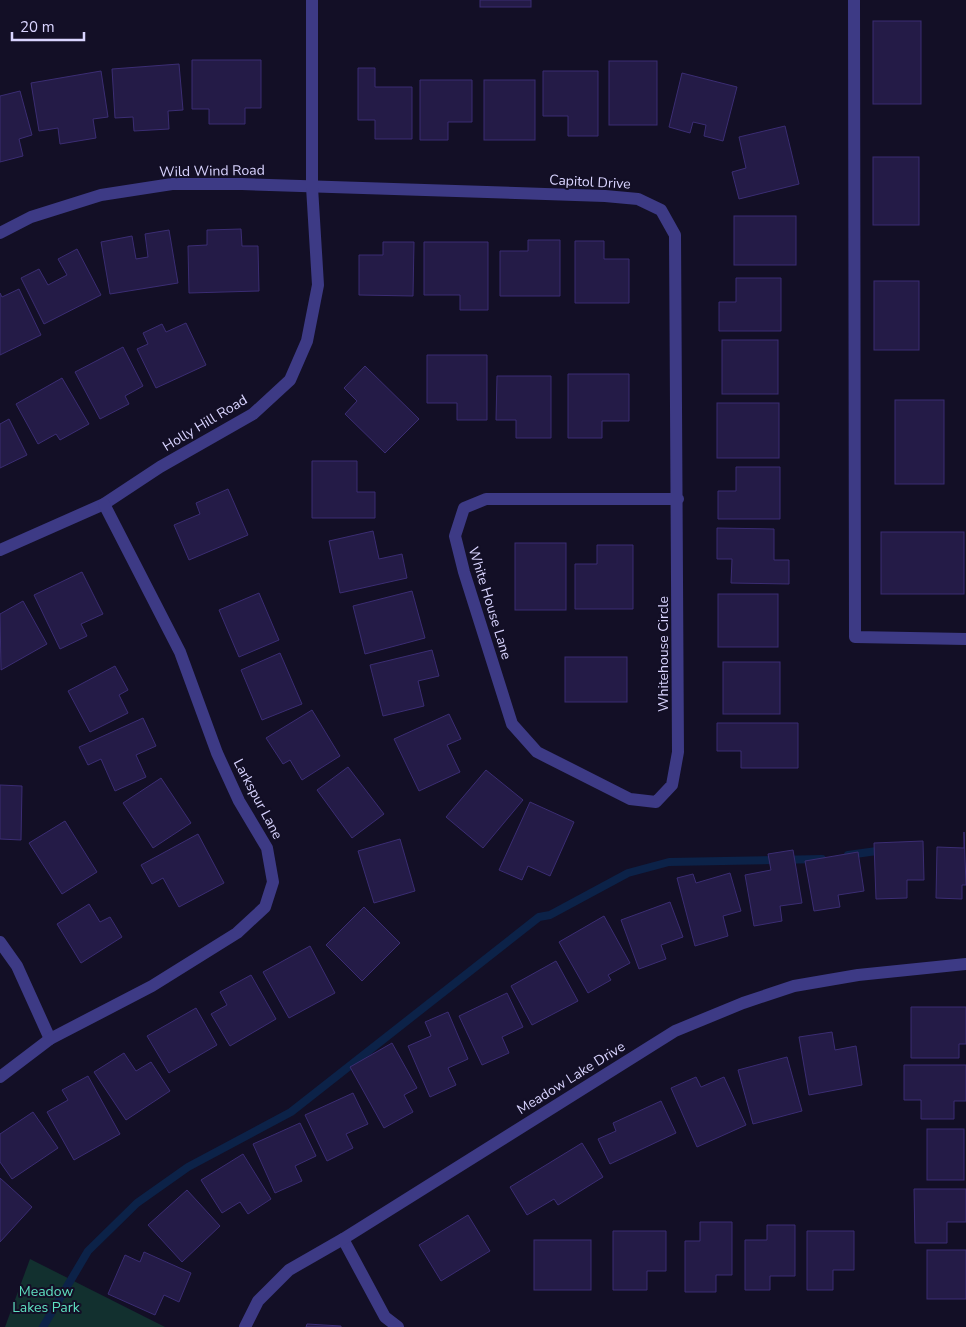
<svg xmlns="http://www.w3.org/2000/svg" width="966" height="1327" viewBox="0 0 966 1327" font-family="'Nunito Sans',sans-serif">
<rect width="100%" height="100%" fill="#130f26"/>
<!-- green -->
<polygon fill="#12302f" points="30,1259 165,1327 5,1327"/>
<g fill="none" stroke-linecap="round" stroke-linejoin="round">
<!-- stream -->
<g stroke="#0c2248" stroke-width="8">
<polyline points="848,855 884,850"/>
<polyline points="43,1327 88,1251 137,1203 188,1167 291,1112 539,917 550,915 628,873 669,862 822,859"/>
</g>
</g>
<!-- building -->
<g fill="#241b47" stroke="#3b2d73">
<rect x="480" y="0" width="51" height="7"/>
<rect x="873" y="21" width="48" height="83"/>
<polygon points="192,60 261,60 261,108 245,108 245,124 209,124 209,109 192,109"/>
<rect x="609" y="61" width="48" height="64"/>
<polygon points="179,64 183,110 168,111 169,129 134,131 133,117 115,118 112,69"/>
<polygon points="358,68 375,68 375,87 412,87 412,139 375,139 375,120 358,120"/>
<polygon points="101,71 108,117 93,119 96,138 60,144 58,128 39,131 31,83"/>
<polygon points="543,71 598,71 598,136 568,136 568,116 543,116"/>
<polygon points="682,73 737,87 723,141 704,136 706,125 693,122 690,133 669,127"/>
<polygon points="420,80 472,80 472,122 448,122 448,140 420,140"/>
<rect x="484" y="80" width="51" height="60"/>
<polygon points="20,91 32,135 19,139 23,156 0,162 0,96"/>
<polygon points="785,126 799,184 739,199 732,172 746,168 739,137"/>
<rect x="873" y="157" width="46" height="68"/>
<rect x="734" y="216" width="62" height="49"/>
<polygon points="241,229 242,246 258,246 259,291 189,293 188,246 207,245 207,230"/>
<polygon points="169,230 178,283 110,294 101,242 132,236 136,259 148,257 145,234"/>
<polygon points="528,240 560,240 560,296 500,296 500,251 528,251"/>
<polygon points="575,241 604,241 604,259 629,259 629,303 575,303"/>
<polygon points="383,242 414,242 413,296 359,295 359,255 383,255"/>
<polygon points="424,242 488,242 488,310 460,310 460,295 424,295"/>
<polygon points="77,249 101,295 44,324 21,278 39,269 48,285 67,275 58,259"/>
<polygon points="736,278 781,278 781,331 719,331 719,302 736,302"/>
<rect x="874" y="281" width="45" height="69"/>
<polygon points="19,289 41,335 0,355 0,293 2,297"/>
<polygon points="186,323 206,365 156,388 137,349 148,344 143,333 162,324 166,332"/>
<rect x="722" y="340" width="56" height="54"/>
<polygon points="123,347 143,386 125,396 129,404 100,419 75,372"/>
<polygon points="427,355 487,355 487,420 457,420 457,403 427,403"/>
<polygon points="365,366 419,419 385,453 345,414 357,401 344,388"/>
<polygon points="568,374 629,374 629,421 602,421 602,438 568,438"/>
<polygon points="497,376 551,376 551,438 516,438 516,420 496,420"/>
<polygon points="62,378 89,424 60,440 56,434 38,444 16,404"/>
<rect x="895" y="400" width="49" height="84"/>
<rect x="717" y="403" width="62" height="55"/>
<polygon points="9,419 27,455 0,468 0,424"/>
<polygon points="312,461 357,461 357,492 375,492 375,518 312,518"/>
<polygon points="736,467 780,467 780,519 718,519 718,491 736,491"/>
<polygon points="228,489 248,535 189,560 174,525 200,514 196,503"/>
<polygon points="717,528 774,529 774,560 789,560 789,584 731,583 732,559 717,559"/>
<polygon points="373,531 379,559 402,554 407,578 340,593 329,541"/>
<rect x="881" y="532" width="83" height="62"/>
<rect x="515" y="543" width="51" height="67"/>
<polygon points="597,545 633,545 633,609 575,609 575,564 597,564"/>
<polygon points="82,572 103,614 81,624 87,636 60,649 34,595"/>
<polygon points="412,591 425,638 365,654 353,606"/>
<polygon points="259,593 279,640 239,657 219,610"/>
<rect x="718" y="594" width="60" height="53"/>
<polygon points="23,601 47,644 1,670 0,614"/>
<polygon points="432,650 439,676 418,681 424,706 383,716 370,665"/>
<polygon points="280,653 302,704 262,720 241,670"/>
<rect x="565" y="657" width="62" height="45"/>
<rect x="723" y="662" width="57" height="52"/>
<polygon points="115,666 128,690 119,695 128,713 90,732 68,691"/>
<polygon points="312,710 340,756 302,780 290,760 283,764 266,738"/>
<polygon points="449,714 461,739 447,745 460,772 419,791 394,739"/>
<polygon points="143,718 156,746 136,755 146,777 115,791 101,759 88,765 79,747"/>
<polygon points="717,723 798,723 798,768 741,768 741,751 717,751"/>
<polygon points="348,767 384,814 352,838 317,790"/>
<polygon points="486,770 523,800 483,848 446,817"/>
<polygon points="161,778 191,823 153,848 123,803"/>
<polygon points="0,785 22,786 21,840 0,839"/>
<polygon points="530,802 574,822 550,876 528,866 522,880 499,870"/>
<polygon points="65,821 97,872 62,894 29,843"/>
<polygon points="964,832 966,885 962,885 962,899 936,898 937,847 964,848"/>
<polygon points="198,834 224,883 179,907 163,878 152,884 141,865"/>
<polygon points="400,839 415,891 374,903 358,851"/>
<polygon points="923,841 924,880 907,880 907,898 876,899 874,843"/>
<polygon points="793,850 802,903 780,906 782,921 754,926 745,875 771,870 768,854"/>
<polygon points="858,852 864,891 838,895 840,907 814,911 805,861"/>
<polygon points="730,873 741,911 723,916 728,936 695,946 677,878 693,874 696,883"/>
<polygon points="670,902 683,937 661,945 666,959 639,969 621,920"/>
<polygon points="89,904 100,922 110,917 122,937 81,963 57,924"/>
<polygon points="364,907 400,943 362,981 326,945"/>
<polygon points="604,916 630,963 608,975 611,980 588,993 559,942"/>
<polygon points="310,946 335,993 289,1018 263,972"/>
<polygon points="556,961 578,1001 532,1025 511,986"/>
<polygon points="251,975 276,1019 230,1046 211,1014 227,1005 220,992"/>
<polygon points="507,993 523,1027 502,1037 509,1053 482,1065 459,1016"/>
<polygon points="911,1007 966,1007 966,1044 959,1044 959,1058 911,1058"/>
<polygon points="196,1008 217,1045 169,1073 147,1036"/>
<polygon points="448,1012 468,1059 448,1068 456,1085 430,1097 408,1046 431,1036 425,1022"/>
<polygon points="832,1032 835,1050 856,1046 862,1085 809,1095 799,1037"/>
<polygon points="392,1043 417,1088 404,1095 413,1112 384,1128 350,1067"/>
<polygon points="124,1053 136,1071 151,1062 170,1091 126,1120 94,1072"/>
<polygon points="787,1057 802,1111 753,1124 738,1070"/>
<polygon points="904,1065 966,1065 966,1101 954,1101 954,1119 921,1119 921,1100 904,1100"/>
<polygon points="88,1076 120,1134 74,1160 47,1112 68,1100 62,1090"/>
<polygon points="696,1077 701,1087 724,1077 746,1125 697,1147 671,1088"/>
<polygon points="353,1093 368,1124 346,1134 353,1148 327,1161 305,1115"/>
<polygon points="661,1101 676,1133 610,1164 598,1139 616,1131 613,1123"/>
<polygon points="33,1112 58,1148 12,1179 0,1162 0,1134"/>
<polygon points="300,1123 316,1156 295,1166 302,1181 275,1193 253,1144"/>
<rect x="927" y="1129" width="37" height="51"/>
<polygon points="582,1143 603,1177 558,1205 554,1199 527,1215 510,1187"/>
<polygon points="243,1154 271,1199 248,1214 240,1202 222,1213 201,1180"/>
<polygon points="0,1178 32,1207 0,1242"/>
<polygon points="914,1189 966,1189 966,1222 947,1222 947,1243 915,1243"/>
<polygon points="187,1190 220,1226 182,1262 148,1225"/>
<polygon points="468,1215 490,1251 441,1281 419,1245"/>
<polygon points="700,1222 732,1222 732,1275 716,1275 716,1292 685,1292 685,1241 700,1241"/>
<polygon points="767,1225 795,1225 795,1276 770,1276 770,1290 745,1290 745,1240 767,1240"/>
<polygon points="613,1231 666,1231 666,1271 647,1271 647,1290 613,1290"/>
<polygon points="807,1231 854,1231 854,1270 833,1270 833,1290 807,1290"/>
<rect x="534" y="1240" width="57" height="50"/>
<rect x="927" y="1250" width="39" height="49"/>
<polygon points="144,1252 191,1273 179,1302 164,1295 155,1315 108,1294 125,1255 140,1262"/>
<polygon points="307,1324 341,1326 341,1327 306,1327"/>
</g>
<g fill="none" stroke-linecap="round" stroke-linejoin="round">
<!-- minor -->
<g stroke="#3d3a85" stroke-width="12">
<polyline points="854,0 855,637 966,639"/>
<polyline points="0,233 31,217 101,195 172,184 242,184 605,196 638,199 661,210 675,235 678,752 672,785 656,802 630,799 537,752 512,724 464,572 455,536 464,508 486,499 678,499"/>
<polyline points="0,550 104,504 160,467 253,414 290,380 307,341 318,285 312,187 312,0"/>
<polyline points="0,942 17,966 50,1039"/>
<polyline points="0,1077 50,1039 152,986 237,933 265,907 273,882 267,848 239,801 217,753 180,652 104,504"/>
<polyline points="343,1239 385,1317 398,1327"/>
<polyline points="245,1327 258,1301 289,1270 343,1239 675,1031 743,1003 794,986 858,975 966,964"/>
</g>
</g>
<g text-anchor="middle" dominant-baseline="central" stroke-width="4" stroke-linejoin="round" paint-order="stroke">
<!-- street labels -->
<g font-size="14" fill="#d9d4ff" stroke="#130f26">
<text transform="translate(212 171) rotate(-1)">Wild Wind Road</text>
<text transform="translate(590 182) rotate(3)">Capitol Drive</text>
<text transform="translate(205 423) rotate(-31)">Holly Hill Road</text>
<text transform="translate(490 603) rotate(73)">White House Lane</text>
<text transform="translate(663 654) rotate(-90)">Whitehouse Circle</text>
<text transform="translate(258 799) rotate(62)">Larkspur Lane</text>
<text transform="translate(571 1078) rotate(-32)">Meadow Lake Drive</text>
</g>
<!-- park labels -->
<g font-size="14" fill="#5fe0c0" stroke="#130f26">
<text x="46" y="1291">Meadow<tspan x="46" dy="16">Lakes Park</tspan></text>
</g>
</g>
<!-- scale -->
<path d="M12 32v8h72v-8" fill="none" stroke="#d9d4ff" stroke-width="2.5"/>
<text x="20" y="32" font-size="15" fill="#d9d4ff" stroke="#130f26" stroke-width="4" paint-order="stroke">20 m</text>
</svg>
